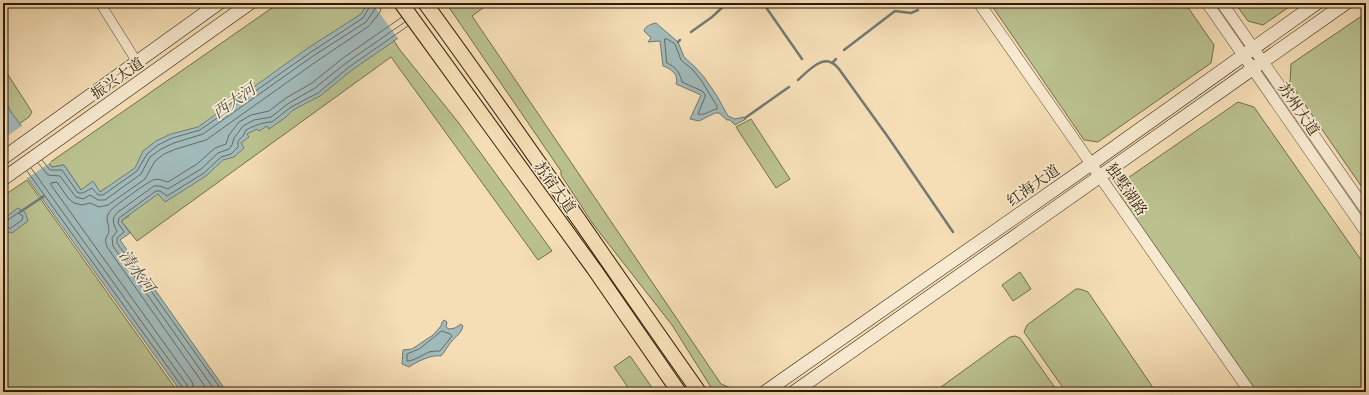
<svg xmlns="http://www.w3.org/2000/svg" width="1369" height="395" viewBox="0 0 1369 395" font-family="'EB Garamond','Noto Serif SC',serif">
<rect width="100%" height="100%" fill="#f5deb6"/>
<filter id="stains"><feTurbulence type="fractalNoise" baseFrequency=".005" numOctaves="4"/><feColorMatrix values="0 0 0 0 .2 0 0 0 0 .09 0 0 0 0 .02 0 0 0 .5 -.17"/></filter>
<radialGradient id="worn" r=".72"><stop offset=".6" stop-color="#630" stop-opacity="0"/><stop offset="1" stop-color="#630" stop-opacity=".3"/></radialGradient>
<!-- green -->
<g fill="#bac18f" stroke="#736e4c">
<polygon points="279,3 369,3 400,50 458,122 552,251 538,260 391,57 137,241 122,222 122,220 129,216 107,187 100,192 81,190 64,165 52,167 49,163"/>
<polygon points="446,3 490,3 472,16 721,384 738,391 714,392 672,325 593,224 561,175 561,171"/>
<polygon points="990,3 1185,3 1214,45 1211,63 1098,142 1084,140"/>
<polygon points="1235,3 1295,3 1263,25 1248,21"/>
<polygon points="1366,13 1366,193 1290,83 1291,64"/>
<polygon points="3,67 32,112 29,117 3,135"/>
<polygon points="1238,102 1254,107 1366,267 1366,392 1257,392 1121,197 1122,182"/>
<polygon points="751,119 790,179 776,188 736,127"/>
<polygon points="27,180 178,392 3,392 3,196"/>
<polygon points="1020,272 1031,289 1013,301 1002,285"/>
<polygon points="1076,289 1080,289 1088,292 1156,392 1066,392 1024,332 1027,325"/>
<polygon points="1015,336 1020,338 1058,392 934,392 1010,337"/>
<polygon points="630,356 655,392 631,392 614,367"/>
</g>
<!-- water -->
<g fill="#a1b9b9" stroke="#727a72">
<polygon points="368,3 449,3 352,70 320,96 293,110 286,117 269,129 267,126 259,131 257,129 247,134 249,137 241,143 244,148 234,157 223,160 206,176 165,202 158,194 122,220 122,222 130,233 120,240 227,392 181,392 3,144 3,97 11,112 52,167 64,165 81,190 93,181 100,192 135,168 143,151 156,141 171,134 198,127 308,48 361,14"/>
<path d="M 656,23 L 678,42 L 684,57 L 695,67 L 704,77 L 717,96 L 728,116 L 735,119 L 744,117 L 746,119 L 735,125 L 730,120 L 727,120 L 719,113 L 715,113 L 699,121 L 690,119 L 701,95 L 676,84 C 679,75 672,69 663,66 L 660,41 L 648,42 L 651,38 L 644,31 C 645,26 651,24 656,23 Z"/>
<polygon points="18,208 25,212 28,221 12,233 10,232 3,234 3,219"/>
<path d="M 444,320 L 447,322 L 446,327 L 449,329 L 455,328 L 461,324 L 463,326 C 461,334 456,336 451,342 C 447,347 445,352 441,356 C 432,354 416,362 409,367 L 402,364 L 403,350 L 412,349 L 433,335 L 441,326 L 442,322 Z"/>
</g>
<!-- pier -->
<g fill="#f5deb6">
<polygon points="372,3 451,3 399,40"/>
<polygon points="23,125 51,162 26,179 3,147 3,139"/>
</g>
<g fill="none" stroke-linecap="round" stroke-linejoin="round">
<!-- shore -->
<g stroke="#666a60" stroke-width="1">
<path d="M 665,39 L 667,39 L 675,44 L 681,60 L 693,70 L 701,80 L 717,106 L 717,109 C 710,110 705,116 698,114 L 705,97 L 705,94 L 702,91 L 682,82 C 680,73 676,67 667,63 Z"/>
<polyline points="42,160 50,170 62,170 78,193 83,193 92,188 98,195 103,195 137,171 147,154 158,145 172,138 200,130 311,52 363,18 370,6 371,3"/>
<polyline points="38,163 48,175 60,176 76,197 83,199 90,195 98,200 105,200 141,174 150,157 161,149 174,143 203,134 313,56 366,22 375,9 376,3"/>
<polyline points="31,168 187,385 189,392"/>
<polyline points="27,171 183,388 184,392"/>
<polyline points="3,222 6,221 18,213 23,216 22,220 11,228 3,229"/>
<path d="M 442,331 L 450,334 L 452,336 L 440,351 C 437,351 433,351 429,352 C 422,355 414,361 407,361 L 407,354 L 419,349 Z"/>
<polyline points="195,392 192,382 51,185 51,183 57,182 68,198 74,203 82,205 90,203 99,207 108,205 145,179 155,161 164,154 176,149 206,140 317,61 369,26 380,12 382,3"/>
<path d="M 209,392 L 107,247 C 103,236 109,237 109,230 C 109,222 104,220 110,211 C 113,207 148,182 153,180 C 159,178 163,181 168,182 L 197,164 L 215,148 L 226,144 L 229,135 L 239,122 L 251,115 L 269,111 L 286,98 L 312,83 L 343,58 L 402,17"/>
<path d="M 216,392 L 113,246 L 112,238 L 117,231 C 113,224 111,218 118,212 L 154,186 L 160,186 L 168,189 L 201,169 L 218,153 L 229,149 L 232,145 L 234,138 L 243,126 L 254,120 L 271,117 L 289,103 L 315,88 L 346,63 L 405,22"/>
<path d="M 223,392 L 117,243 L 117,238 L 124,232 L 118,223 L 119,218 L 156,191 L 160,191 L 167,196 L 204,173 L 221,157 L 231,154 L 238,147 L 238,141 L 243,136 L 246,130 C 253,126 264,122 272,122 L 291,107 L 318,93 L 349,67 L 408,26"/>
</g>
<!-- stream -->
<g stroke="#727a72" stroke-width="2.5">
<polyline points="763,3 802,59"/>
<polyline points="691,32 712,17 727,3"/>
<polyline points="678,42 680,40"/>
<polyline points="844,50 895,11 911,13 918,10"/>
<polyline points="832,63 836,59"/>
<path d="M 798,80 C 806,73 821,56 832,63 C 835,64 837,67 839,69 L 888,137 L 953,232"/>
<polyline points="745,118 789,87"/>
<polyline points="20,212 44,196"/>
</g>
<!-- minor casing -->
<g stroke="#5e4c34" stroke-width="10">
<polyline id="minor" points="100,3 137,62"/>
</g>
<!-- tertiary casing -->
<g stroke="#5e4c34" stroke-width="12">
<g id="tertiary">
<polyline points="979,3 1250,392"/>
<polyline points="1207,3 1366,232"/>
<polyline points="1222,3 1366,210"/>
</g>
</g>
<!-- secondary casing -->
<g stroke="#2c1b08" stroke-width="14">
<g id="secondary">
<polyline points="3,158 219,3"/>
<polyline points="3,179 250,3"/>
<polyline points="765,392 1091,164 1317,3"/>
<polyline points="794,392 1346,3"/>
</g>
</g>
<!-- primary casing -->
<g stroke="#2c1b08" stroke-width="16">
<g id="primary">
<polyline points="401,3 594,269 679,392"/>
<path d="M 425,3 C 519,131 608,263 699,392"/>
</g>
</g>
<!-- minor -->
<use href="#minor" stroke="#f8ead0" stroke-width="9"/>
<!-- tertiary -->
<use href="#tertiary" stroke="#f8ead0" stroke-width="11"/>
<!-- secondary -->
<use href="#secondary" stroke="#f8ead0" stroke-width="13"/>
<!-- primary -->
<use href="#primary" stroke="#f5deb6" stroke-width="14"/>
</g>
<g text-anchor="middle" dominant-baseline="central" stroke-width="3.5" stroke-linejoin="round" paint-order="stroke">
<!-- street labels -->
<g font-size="15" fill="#2c1b08" stroke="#f8ead0">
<text transform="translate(117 78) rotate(-35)">振兴大道</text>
<text transform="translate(1299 109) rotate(55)">苏州大道</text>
<text transform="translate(1033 185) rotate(-35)">红海大道</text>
<text transform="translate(555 187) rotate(54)">苏宿大道</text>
<text transform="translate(1127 189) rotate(55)">独墅湖路</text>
</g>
<!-- water labels -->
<g font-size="16" font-style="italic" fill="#555246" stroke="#f8ead0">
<text transform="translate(234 101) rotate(-35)">西大河</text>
<text transform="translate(137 271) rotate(54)">清水河</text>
</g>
</g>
<!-- margin -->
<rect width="1369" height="395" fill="none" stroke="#f5deb6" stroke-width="16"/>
<rect x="4" y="4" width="1361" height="387" fill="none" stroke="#2c1b08" stroke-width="2"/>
<rect x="8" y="8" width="1353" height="379" fill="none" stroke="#2c1b08"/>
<rect width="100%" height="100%" filter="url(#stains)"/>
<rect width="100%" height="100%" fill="url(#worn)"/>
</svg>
